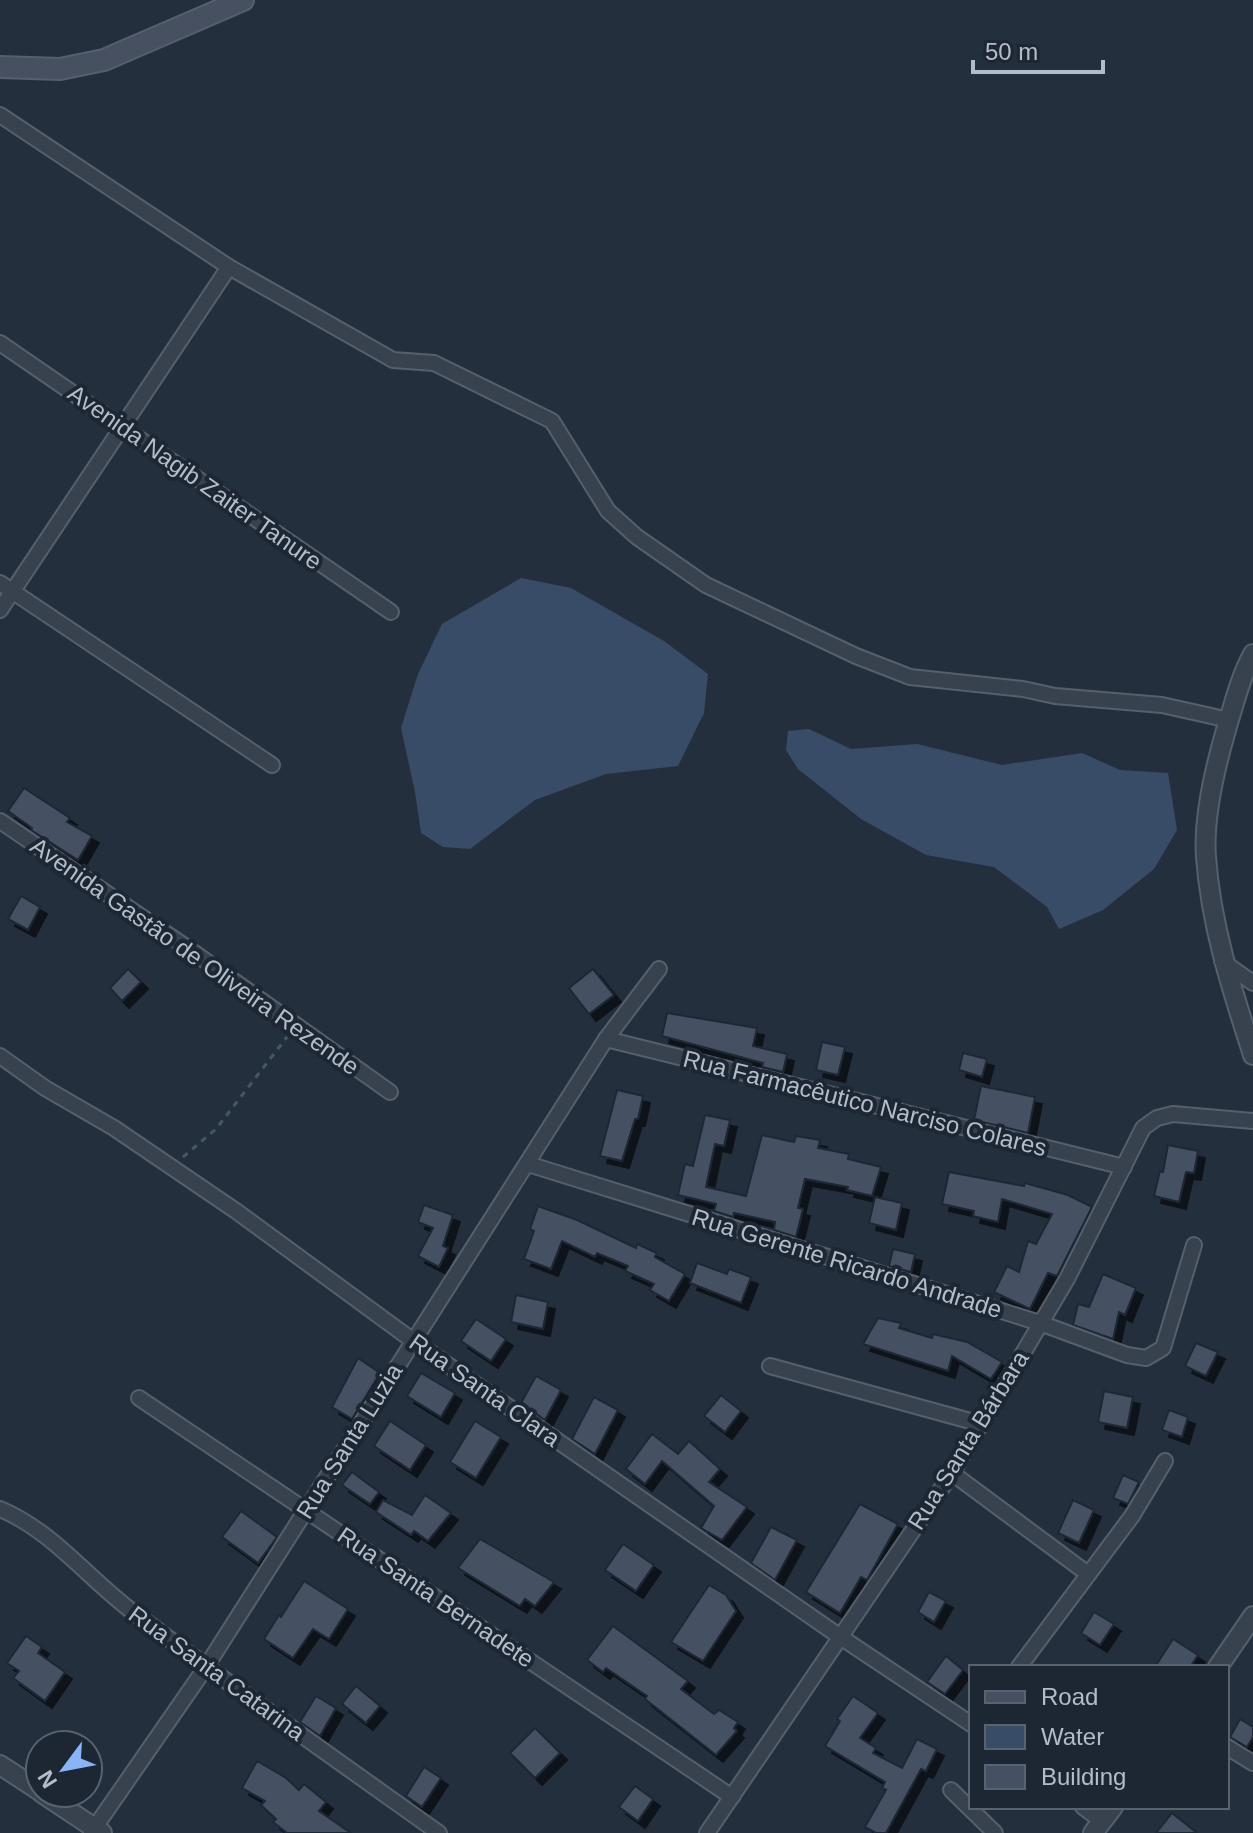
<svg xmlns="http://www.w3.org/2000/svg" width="1253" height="1833" viewBox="0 0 1253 1833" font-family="Helvetica,sans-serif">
<defs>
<filter id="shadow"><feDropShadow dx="7" dy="7" stdDeviation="0" flood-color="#0009"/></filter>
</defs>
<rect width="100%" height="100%" fill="#242f3e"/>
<!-- water -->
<g fill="#394c67">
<polygon points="521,578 571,588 664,641 708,674 704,713 678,766 606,774 535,800 470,849 443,847 421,833 415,792 401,728 418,674 442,624"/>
<polygon points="809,729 851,749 917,744 1002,765 1082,753 1120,770 1168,773 1177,830 1154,869 1103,910 1059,929 1047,907 994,867 926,855 861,819 798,769 786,750 788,731"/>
</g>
<!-- building -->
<g fill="#455162" stroke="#1f2835" stroke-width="2" filter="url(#shadow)">
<polygon points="24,788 70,818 67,822 92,836 78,860 31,830 32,828 8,811"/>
<polygon points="21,896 40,907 28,930 8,919"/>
<polygon points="128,969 141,982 122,1001 110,988"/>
<polygon points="593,969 614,995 589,1014 569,988"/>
<polygon points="667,1013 757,1028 753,1046 787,1054 783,1072 762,1067 763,1063 662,1036"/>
<polygon points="822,1042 845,1047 838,1075 816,1070"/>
<polygon points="963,1053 987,1059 982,1077 959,1070"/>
<polygon points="981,1086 1035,1097 1028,1133 974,1120"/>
<polygon points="617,1090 643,1096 638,1119 635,1119 622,1161 600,1156"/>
<polygon points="705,1115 730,1120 724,1146 715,1144 706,1187 746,1196 762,1135 794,1142 796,1136 820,1140 818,1148 849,1154 848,1159 881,1167 872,1196 847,1190 848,1187 805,1179 798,1208 803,1209 796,1237 774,1230 775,1222 734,1213 733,1217 714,1211 716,1204 678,1195 685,1164 693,1166"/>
<polygon points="1168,1145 1198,1151 1194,1173 1186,1172 1179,1202 1154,1196 1160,1171 1163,1172"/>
<polygon points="949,1172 1024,1186 1025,1183 1068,1195 1092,1207 1057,1276 1048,1273 1030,1309 994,1292 1007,1266 1019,1272 1028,1241 1036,1244 1052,1214 1002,1199 998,1222 973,1216 974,1211 942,1204"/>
<polygon points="875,1197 902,1203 896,1230 869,1223"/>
<polygon points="424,1205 453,1215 443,1246 448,1248 439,1267 418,1256 433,1228 418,1222"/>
<polygon points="538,1206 577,1220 636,1248 637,1244 657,1253 655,1257 685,1274 669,1301 650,1290 654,1284 625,1271 628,1266 597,1253 595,1257 562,1241 551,1269 524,1259 534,1231 530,1229"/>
<polygon points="893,1249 915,1254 911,1272 889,1266"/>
<polygon points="697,1263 727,1274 729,1269 751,1277 741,1303 690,1283"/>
<polygon points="1103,1274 1136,1288 1125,1315 1119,1312 1113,1339 1073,1325 1078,1304 1089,1307"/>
<polygon points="516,1295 548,1302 543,1329 511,1322"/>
<polygon points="878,1318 901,1323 899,1328 932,1338 933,1334 967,1342 1002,1362 991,1379 952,1356 948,1371 863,1344"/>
<polygon points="476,1319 506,1339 491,1361 461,1341"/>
<polygon points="1196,1343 1218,1352 1206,1376 1185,1366"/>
<polygon points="358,1358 380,1373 352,1419 332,1407"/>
<polygon points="421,1373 455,1393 441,1417 407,1396"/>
<polygon points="536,1376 561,1390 545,1420 521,1403"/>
<polygon points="1104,1391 1133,1397 1127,1428 1098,1422"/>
<polygon points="721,1395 741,1411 725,1432 704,1416"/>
<polygon points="594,1397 618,1410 595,1454 572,1439"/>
<polygon points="1169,1410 1188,1417 1182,1437 1162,1430"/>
<polygon points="390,1421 426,1445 410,1470 374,1446"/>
<polygon points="475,1421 501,1437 476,1478 450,1462"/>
<polygon points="652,1434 678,1454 689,1441 720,1469 709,1482 747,1507 722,1540 701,1528 714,1506 662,1461 645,1484 626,1469"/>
<polygon points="352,1472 379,1492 370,1504 342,1485"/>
<polygon points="1123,1475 1139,1482 1128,1504 1113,1498"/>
<polygon points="425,1495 451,1513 428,1541 414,1531 411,1535 376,1512 383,1500 412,1515"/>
<polygon points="1073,1500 1094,1510 1079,1543 1058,1533"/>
<polygon points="860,1504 898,1524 867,1580 861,1577 840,1613 806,1592"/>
<polygon points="241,1511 277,1537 258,1563 222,1537"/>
<polygon points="771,1527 797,1540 775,1580 751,1563"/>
<polygon points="480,1539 554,1582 535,1606 525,1599 520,1606 458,1568"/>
<polygon points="623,1544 654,1565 636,1591 605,1570"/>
<polygon points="304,1581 348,1609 329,1639 313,1629 293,1658 264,1639 279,1615 281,1617"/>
<polygon points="709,1585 726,1595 736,1611 703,1661 671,1642"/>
<polygon points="929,1592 946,1601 934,1622 918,1612"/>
<polygon points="1094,1612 1114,1624 1100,1645 1081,1633"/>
<polygon points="613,1626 688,1681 681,1689 714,1714 719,1710 738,1722 734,1728 737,1731 716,1755 645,1699 647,1696 606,1668 603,1672 587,1660"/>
<polygon points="26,1636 42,1647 38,1653 65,1672 45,1701 13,1678 19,1671 7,1663"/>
<polygon points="1173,1639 1198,1655 1190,1667 1155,1667"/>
<polygon points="946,1656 963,1670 945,1694 927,1682"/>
<polygon points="356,1686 380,1706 366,1723 342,1704"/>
<polygon points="316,1696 336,1708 320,1736 300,1722"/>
<polygon points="853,1696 878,1713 860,1738 876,1748 873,1753 902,1768 917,1739 937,1749 926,1771 921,1769 886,1833 876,1833 865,1827 886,1790 882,1788 885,1782 825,1746 840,1721 837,1719"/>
<polygon points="1240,1719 1253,1727 1253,1737 1247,1747 1230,1737"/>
<polygon points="535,1728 560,1753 535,1778 510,1753"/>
<polygon points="257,1761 286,1778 299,1790 304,1784 326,1802 319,1811 351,1833 287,1833 273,1822 276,1819 261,1805 265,1801 242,1788"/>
<polygon points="424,1767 441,1778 422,1807 406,1796"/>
<polygon points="635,1786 653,1799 638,1821 619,1807"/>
<polygon points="1172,1813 1197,1833 1156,1833"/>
</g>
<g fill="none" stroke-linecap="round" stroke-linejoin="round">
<!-- minor casing -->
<g stroke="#565f6c" stroke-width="18">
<g id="minor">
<polyline points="0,115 229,267 393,360 434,363 552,421 608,511 637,537 706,585 856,656 910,677 1023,689 1055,696 1162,705 1229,720"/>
<polyline points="0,343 391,612"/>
<polyline points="0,583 272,765"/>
<polyline points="0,610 229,267"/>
<polyline points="0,821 189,949 390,1092"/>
<polyline points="1222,961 1253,983"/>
<polyline points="606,1039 1124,1167"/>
<polyline points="0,1056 45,1088 114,1128 236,1211 412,1340 839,1636 971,1724"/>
<polyline points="528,1164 1040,1323 1127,1355 1146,1358 1163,1348 1194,1245"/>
<polyline points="770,1366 981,1424"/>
<polyline points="139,1398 732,1797"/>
<polyline points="952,1473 1088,1574"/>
<path d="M 0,1509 C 51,1530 86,1576 129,1609 C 231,1686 335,1759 439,1833"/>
<polyline points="1019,1667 1132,1516 1165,1461"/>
<polyline points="1227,1747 1253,1763"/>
<polyline points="951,1790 995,1833"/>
<polyline points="1083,1807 1102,1821"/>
<polyline points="91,1833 206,1667 606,1039 659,969"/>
<polyline points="707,1833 952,1473 1067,1279 1143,1128 1157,1118 1173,1114 1253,1121"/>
</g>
</g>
<!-- tertiary casing -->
<g stroke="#565f6c" stroke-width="22">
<g id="tertiary">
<path d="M 1253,654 C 1240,678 1234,704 1226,730 C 1215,768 1203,817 1206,857 C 1211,926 1232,990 1253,1055"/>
<polyline points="1218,1667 1253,1616"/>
<polyline points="0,1765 40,1791"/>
<polyline points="42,1793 102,1833"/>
<polyline points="1093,1833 1113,1807"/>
</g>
</g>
<!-- secondary casing -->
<g stroke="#565f6c" stroke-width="24">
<polyline id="secondary" points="0,67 60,69 104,60 243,0"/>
</g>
<!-- path -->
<polyline stroke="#44595c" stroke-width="3" stroke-dasharray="6 6" stroke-linecap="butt" points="183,1157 216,1129 287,1037"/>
<!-- minor -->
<use href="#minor" stroke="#38414e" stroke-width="14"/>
<!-- tertiary -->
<use href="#tertiary" stroke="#38414e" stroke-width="18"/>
<!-- secondary -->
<use href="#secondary" stroke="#465061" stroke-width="20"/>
</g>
<g text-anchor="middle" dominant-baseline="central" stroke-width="8" stroke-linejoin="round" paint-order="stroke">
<!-- street labels -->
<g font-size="24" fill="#b4bcc9" stroke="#1d2633">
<text transform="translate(195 477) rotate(35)">Avenida Nagib Zaiter Tanure</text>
<text transform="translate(195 956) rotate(35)">Avenida Gastão de Oliveira Rezende</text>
<text transform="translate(865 1103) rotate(14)">Rua Farmacêutico Narciso Colares</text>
<text transform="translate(847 1263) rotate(17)">Rua Gerente Ricardo Andrade</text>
<text transform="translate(485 1390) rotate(35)">Rua Santa Clara</text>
<text transform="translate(968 1440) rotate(-58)">Rua Santa Bárbara</text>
<text transform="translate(349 1441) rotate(-58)">Rua Santa Luzia</text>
<text transform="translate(436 1597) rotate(34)">Rua Santa Bernadete</text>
<text transform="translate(217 1673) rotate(36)">Rua Santa Catarina</text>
</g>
</g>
<!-- legend -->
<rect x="969" y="1665" width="260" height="144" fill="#1d2633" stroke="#59626f" stroke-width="2"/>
<rect x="985" y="1691" width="40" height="12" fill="#465061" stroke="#59626f" stroke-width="2"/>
<text x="1041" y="1705" font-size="24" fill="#b4bcc9">Road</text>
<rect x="985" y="1725" width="40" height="24" fill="#394c67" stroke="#59626f" stroke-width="2"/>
<text x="1041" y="1745" font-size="24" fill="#b4bcc9">Water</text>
<rect x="985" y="1765" width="40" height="24" fill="#455162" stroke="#59626f" stroke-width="2"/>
<text x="1041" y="1785" font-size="24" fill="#b4bcc9">Building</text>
<!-- north arrow -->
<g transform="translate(64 1769) rotate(238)"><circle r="38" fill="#1d2633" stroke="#59626f" stroke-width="2"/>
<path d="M0-6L14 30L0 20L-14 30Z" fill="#8ab4f8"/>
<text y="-12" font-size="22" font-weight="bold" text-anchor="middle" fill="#b4bcc9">N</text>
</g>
<!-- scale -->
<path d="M973 60v12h130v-12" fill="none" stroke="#b4bcc9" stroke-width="4"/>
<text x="985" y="60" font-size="24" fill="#b4bcc9" stroke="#1d2633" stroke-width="6" paint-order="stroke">50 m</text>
</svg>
